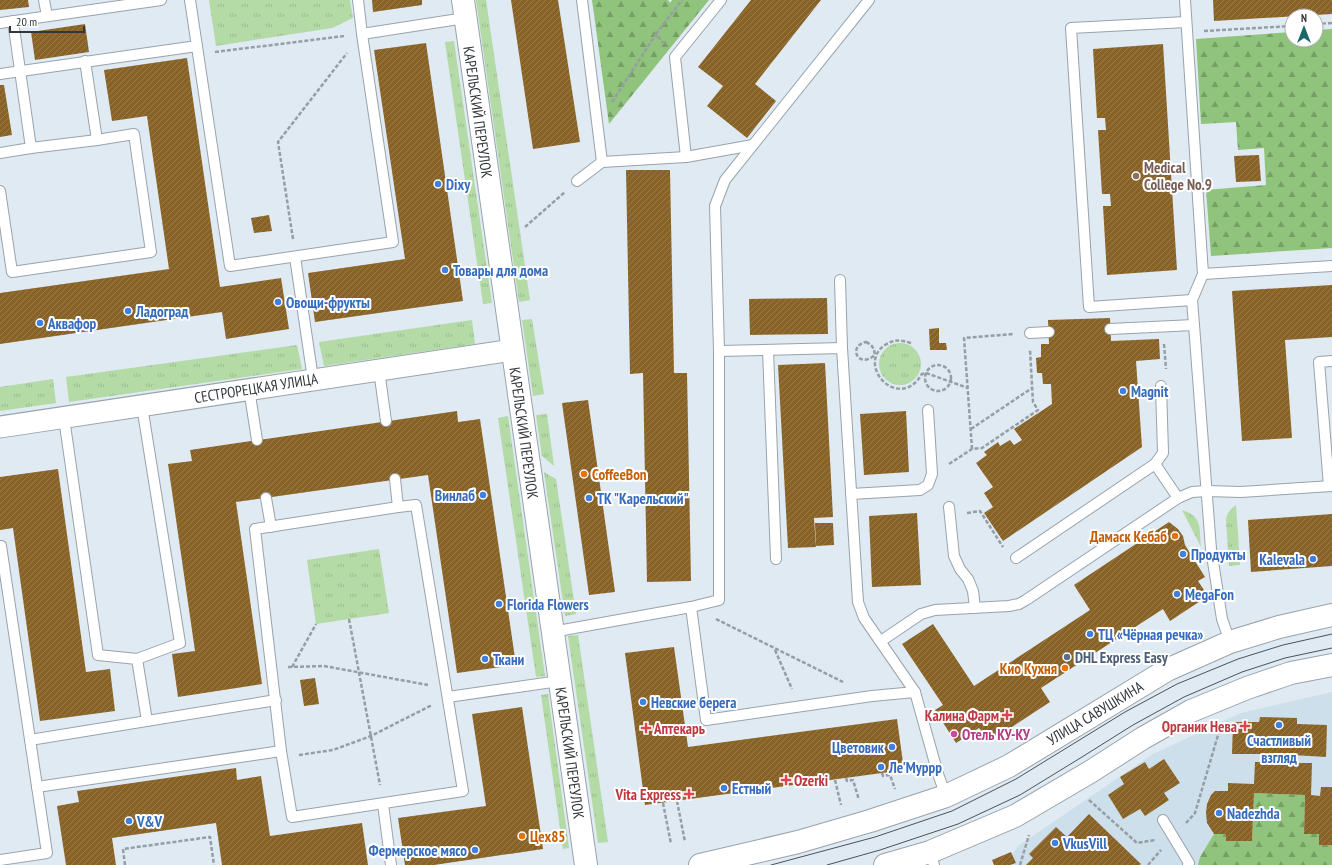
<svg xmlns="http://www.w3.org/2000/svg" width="1332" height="865" viewBox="0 0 1332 865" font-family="'PT Sans Narrow',sans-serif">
<defs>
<pattern id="grass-tufts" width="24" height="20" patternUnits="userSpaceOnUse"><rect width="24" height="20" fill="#b4daa6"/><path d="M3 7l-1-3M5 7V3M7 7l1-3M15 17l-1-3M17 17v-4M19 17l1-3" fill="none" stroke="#9bbc90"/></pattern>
<pattern id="forest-firs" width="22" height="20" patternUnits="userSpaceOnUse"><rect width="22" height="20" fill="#90c37b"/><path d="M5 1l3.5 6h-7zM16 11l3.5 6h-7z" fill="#769f66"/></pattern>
<pattern id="building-hatch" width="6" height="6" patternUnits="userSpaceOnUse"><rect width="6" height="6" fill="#896326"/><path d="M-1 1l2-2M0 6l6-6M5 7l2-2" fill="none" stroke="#977b4e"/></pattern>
</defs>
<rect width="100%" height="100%" fill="#dfeaf3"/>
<!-- built -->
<polygon fill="#cedfec" points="1332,692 1332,865 1005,865 1018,846 1153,754 1241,713"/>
<!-- grass -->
<g fill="url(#grass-tufts)">
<polygon points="209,0 350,0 353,18 332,28 216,46"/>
<polygon points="476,0 486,0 530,300 519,302"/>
<polygon points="454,41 492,303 483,304 445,42"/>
<polygon points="532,319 544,394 533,396 522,320"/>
<polygon points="472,320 475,344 324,366 319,342"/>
<circle cx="900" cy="364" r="21"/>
<polygon points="297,345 302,369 69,402 66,377"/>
<polygon points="53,379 56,403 0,411 0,387"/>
<polygon points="547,414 554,466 542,456 536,415"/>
<polygon points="508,416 545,676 536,677 498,418"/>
<polygon points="544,472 556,479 576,614 565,616"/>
<path d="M 1236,505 L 1240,565 L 1229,566 L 1226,520 C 1227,513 1230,509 1236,505 Z"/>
<path d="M 1182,510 C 1203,517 1199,527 1201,547 Z"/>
<polygon points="379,549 389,613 316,624 307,560"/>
<polygon points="578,635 608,842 598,843 568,636"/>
<polygon points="548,694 569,848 563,849 541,695"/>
</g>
<!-- forest -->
<g fill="url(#forest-firs)">
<polygon points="592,0 668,0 670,3 672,0 709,0 609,124"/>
<polygon points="1332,29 1332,248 1211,256 1206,190 1266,185 1264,148 1238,150 1236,122 1201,124 1196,39 1292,32 1292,40 1316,40 1316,30"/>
<polygon points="1254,793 1305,795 1304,833 1319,834 1319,845 1332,845 1332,865 1198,865 1200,857 1214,834 1226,834 1226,841 1252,841"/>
</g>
<!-- building -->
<g fill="url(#building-hatch)">
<polygon points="0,0 28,0 29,7 0,10"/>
<polygon points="372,0 422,0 422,5 373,12"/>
<polygon points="511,0 558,0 580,142 533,149"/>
<polygon points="751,0 821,0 755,84 776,101 747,138 707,106 723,86 698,67"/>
<polygon points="1213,0 1332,0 1332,14 1214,21"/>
<polygon points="85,24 89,52 35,60 31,32"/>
<polygon points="426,43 463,301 315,322 308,273 405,259 374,50"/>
<polygon points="1163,44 1177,270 1107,275 1103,206 1111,206 1110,194 1102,194 1098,130 1106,130 1105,118 1097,118 1093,49"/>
<polygon points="187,58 220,287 281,278 289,329 226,339 222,312 0,344 0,293 169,269 147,116 112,121 104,70"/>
<polygon points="0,85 4,85 12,135 0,137"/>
<polygon points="1259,155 1261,181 1236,182 1234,156"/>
<polygon points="626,170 670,170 674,373 687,373 691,581 647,582 643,373 630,374"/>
<polygon points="269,215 272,231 254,233 251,218"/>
<polygon points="1332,285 1332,337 1285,340 1292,438 1242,441 1232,291"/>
<polygon points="827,298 828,334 750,335 749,299"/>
<polygon points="1110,318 1111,341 1159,339 1160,359 1136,361 1142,447 1003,541 984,513 993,507 984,493 993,487 976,463 987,455 984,452 998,442 1000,446 1010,440 1014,445 1022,440 1014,429 1052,404 1051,384 1043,384 1042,373 1037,373 1036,358 1041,357 1041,344 1049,344 1048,320"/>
<polygon points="939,328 939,343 946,343 947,350 930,350 929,329"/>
<polygon points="825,363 833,517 814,518 816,547 788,548 778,365"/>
<polygon points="588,400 615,592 589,595 562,403"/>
<polygon points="457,411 458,422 480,419 516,665 457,673 428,475 236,502 262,684 178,697 172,654 195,651 168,464 192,461 190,450"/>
<polygon points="906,411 909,472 864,475 860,414"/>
<polygon points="58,469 86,672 110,669 115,711 40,721 13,528 0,530 0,477"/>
<polygon points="917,513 921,585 872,587 869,516"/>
<polygon points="1332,514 1332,566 1251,572 1248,520"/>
<polygon points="1169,522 1178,529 1183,536 1185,545 1205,577 1198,581 1208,596 1170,621 1163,609 1041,688 1050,702 989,742 979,728 956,743 935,710 943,705 902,644 933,624 974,686 1090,610 1074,585"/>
<polygon points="815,523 833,523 834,545 816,546"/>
<polygon points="674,647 688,747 897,719 904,770 645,805 625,653"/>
<polygon points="315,678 319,704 304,706 300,680"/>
<polygon points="522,707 543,849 434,865 405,865 398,818 486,806 472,714"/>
<polygon points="1260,717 1297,718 1297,724 1327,725 1326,757 1293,755 1292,763 1312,763 1311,795 1320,796 1321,787 1332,787 1332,845 1319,845 1319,834 1304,834 1305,795 1254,793 1252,841 1226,841 1226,834 1214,834 1207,823 1206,813 1207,804 1211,795 1215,791 1228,791 1228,783 1254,784 1255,762 1266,762 1266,754 1232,754 1233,722 1259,722"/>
<polygon points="1164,759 1180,783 1164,793 1169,800 1145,816 1140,809 1123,819 1108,795 1124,784 1120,777 1145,762 1149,769"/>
<polygon points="236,768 237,780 261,776 270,836 362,823 368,865 222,865 216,823 112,838 116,865 66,865 57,806 79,802 77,791"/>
<polygon points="1089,814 1141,864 1140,865 1026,865 1033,858 1029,854 1056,827 1067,837"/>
<polygon points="1011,852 1016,863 1010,865 994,865 992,860"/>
</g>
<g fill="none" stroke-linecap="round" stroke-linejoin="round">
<!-- service casing -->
<g stroke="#98a3ab" stroke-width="12">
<g id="service">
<polyline points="44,0 47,16"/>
<polyline points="190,0 230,266 393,242 362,34"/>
<polyline points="358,0 362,34 465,18"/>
<polyline points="1185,0 1203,274 1192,300 1194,325 1211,549 1222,619 1230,642"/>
<polyline points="1186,22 1071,28 1089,307 1192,300"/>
<polyline points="0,23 161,0"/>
<polyline points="0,74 197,46"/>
<polyline points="31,148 97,140"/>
<polyline points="0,153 31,148 13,21"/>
<polyline points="686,157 675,57 721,0"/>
<polyline points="602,162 686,157 753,145"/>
<polyline points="577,181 602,162 582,0"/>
<polyline points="0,191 12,272 151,252 134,134 97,140 85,61"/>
<polyline points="295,257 313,379"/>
<polyline points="1203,274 1332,266"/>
<polyline points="840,280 842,348"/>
<polyline points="1110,329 1194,325"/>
<polyline points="1030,333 1049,332"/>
<polyline points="768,350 776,559"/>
<polyline points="719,351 842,348 858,602 864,618 915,692"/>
<polyline points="379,370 386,421"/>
<polyline points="249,389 257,440"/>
<polyline points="64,418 98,655 137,659 147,721"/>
<polyline points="1155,464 1178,498"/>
<polyline points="395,479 398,507"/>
<polyline points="1329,486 1319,362 1332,361"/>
<polyline points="851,494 920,490 928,485 932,474 928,410"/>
<polyline points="266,498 271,527"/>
<polygon points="416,505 463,791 292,817 281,751 255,529 398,507"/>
<polyline points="949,507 954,556 960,569 968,579 973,591 975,608"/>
<polyline points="0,546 1,546 47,853 0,860"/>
<polyline points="1016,558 1155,464 1163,453 1161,386"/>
<polyline points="691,607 719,600 719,351 715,206 725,180 869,0"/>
<polyline points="552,632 691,607 706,720 872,696 915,692 938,774 946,796"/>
<polyline points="881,641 921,614 935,610 1009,606 1019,604 1026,600 1178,498 1192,492 1207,491 1241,492 1332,486"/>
<polyline points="137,659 180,643 142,406"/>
<polyline points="448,697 559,681"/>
<polyline points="30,740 276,700"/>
<polyline points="37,787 281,751"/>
<polyline points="383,804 391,865"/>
<polyline points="1163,820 1189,863 1188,865"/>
<polyline points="930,852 934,865"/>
</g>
</g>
<!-- minor casing -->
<g stroke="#98a3ab" stroke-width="23">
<polyline id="minor" points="0,427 512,350"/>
</g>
<!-- tertiary casing -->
<g stroke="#98a3ab" stroke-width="24">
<polyline id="tertiary" points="463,0 586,865"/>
</g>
<!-- secondary casing -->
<g stroke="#98a3ab" stroke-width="24">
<g id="secondary">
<polyline points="700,865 798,842 870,821 946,796 1009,766 1167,670 1230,642 1279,627 1332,615"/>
<polyline points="885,865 930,852 1015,816 1090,772 1143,738 1191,711 1247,688 1291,673 1332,665"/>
</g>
</g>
<!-- path -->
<g stroke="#969ea5" stroke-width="2.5" stroke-dasharray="4 2" stroke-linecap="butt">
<polyline points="1316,24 1332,23"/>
<polyline points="1204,31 1292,26"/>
<polyline points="656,34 682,0"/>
<polyline points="215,52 345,36"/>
<polyline points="612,102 656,34 664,44"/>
<polyline points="525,227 565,192"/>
<polyline points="293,239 278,142 347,53"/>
<path d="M 866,342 C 873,345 874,349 875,355 C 857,370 848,345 866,342 Z"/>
<path d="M 911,343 C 901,340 894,339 885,345 C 855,365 899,413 922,374 L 926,373 L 968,388"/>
<polyline points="1164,344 1166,369"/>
<circle cx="938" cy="378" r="13"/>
<polyline points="971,429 1032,388"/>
<polyline points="972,449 964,338 1014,334"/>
<polyline points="949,464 972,449 982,448 1038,410 1033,402 1030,350"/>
<polyline points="967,513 980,511 1003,547"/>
<polyline points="349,619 380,785"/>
<polyline points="716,619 843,682"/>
<polyline points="775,650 792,689"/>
<polyline points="288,667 324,666 428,685"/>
<polyline points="292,667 316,624"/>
<polyline points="299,755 333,750 371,736 432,705"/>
<polyline points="882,773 883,776 890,775 895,789"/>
<polyline points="846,778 847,781 853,780 859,800"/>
<polyline points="835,780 841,805"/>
<polyline points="1089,800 1137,843 1155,840"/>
<polyline points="677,801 685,842"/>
<polyline points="663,803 671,844"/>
<polyline points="1186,823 1195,813 1221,725"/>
<polyline points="125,865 123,849 210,837 214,865"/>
<polyline points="1020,865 1029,835"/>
<polyline points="1148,865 1161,850"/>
</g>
<!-- service -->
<use href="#service" stroke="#fff" stroke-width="10"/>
<!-- minor -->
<use href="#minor" stroke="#fff" stroke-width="21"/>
<!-- tertiary -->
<use href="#tertiary" stroke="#fff" stroke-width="22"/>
<!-- secondary -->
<use href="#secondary" stroke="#fff" stroke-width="22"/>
<!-- tram -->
<g stroke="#4d5257" stroke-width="1">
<polyline points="771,865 875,837 952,811 1016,779 1125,712 1177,684 1238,659 1283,645 1332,634"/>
<polyline points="827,865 880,850 958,824 1020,795 1082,757 1133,725 1184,697 1242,672 1285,658 1332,648"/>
</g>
</g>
<!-- markers -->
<circle fill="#8d6e63" stroke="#fff" stroke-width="1.5" cx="1136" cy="176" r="4"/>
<g fill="#3f7fe0" stroke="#fff" stroke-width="1.5">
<circle cx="438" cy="184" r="4"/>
<circle cx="445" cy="270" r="4"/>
<circle cx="278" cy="302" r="4"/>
<circle cx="128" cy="311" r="4"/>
<circle cx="40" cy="323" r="4"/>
<circle cx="1123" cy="391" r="4"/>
<circle cx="483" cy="495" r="4"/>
<circle cx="589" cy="498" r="4"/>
<circle cx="1183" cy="554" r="4"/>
<circle cx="1313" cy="559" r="4"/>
<circle cx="1177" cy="594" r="4"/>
<circle cx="499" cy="604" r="4"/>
<circle cx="1090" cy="634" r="4"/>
<circle cx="485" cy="659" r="4"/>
<circle cx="643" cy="702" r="4"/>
<circle cx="1279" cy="725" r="4"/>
<circle cx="892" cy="747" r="4"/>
<circle cx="881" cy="767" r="4"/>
<circle cx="724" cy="788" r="4"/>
<circle cx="1219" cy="813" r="4"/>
<circle cx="129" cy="821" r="4"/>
<circle cx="1055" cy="843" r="4"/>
<circle cx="475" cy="850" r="4"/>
</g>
<g fill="#e8710a" stroke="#fff" stroke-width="1.5">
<circle cx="584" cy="474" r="4"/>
<circle cx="1175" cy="536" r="4"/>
<circle cx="1065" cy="668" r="4"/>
<circle cx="522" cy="836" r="4"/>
</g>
<circle fill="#5c6f8a" stroke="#fff" stroke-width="1.5" cx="1067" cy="657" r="4"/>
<g fill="#e0444e" stroke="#fff" stroke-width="1.5">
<path d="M1005 709h4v4h4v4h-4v4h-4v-4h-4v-4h4z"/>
<path d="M1243 720h4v4h4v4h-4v4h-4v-4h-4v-4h4z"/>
<path d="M644 722h4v4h4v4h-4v4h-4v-4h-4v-4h4z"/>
<path d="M784 774h4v4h4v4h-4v4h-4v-4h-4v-4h4z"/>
<path d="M687 788h4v4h4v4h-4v4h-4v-4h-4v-4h4z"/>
</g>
<circle fill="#d1479c" stroke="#fff" stroke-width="1.5" cx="954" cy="734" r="4"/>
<g text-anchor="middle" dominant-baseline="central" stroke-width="4" stroke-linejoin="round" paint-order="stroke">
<!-- street labels -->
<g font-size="15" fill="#33373b" stroke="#fff">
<text transform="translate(478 112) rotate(82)">КАРЕЛЬСКИЙ ПЕРЕУЛОК</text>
<text transform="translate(256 388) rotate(-9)">СЕСТРОРЕЦКАЯ УЛИЦА</text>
<text transform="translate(524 433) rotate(82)">КАРЕЛЬСКИЙ ПЕРЕУЛОК</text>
<text transform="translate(1095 713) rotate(-31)">УЛИЦА САВУШКИНА</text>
<text transform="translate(570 753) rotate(82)">КАРЕЛЬСКИЙ ПЕРЕУЛОК</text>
</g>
<!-- education labels -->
<g font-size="15" font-weight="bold" fill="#785e54" stroke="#fff" text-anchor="start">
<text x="1144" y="167">Medical<tspan x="1144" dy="17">College No.9</tspan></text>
</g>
<!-- shop labels -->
<g font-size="15" font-weight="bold" fill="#366cbe" stroke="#fff" text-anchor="start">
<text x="446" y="184">Dixy</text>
<text x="453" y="270">Товары для дома</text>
<text x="286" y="302">Овощи-фрукты</text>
<text x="136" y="311">Ладоград</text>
<text x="48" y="323">Аквафор</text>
<text x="1131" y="391">Magnit</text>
<text x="475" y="495" text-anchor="end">Винлаб</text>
<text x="597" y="498">ТК "Карельский"</text>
<text x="1191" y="554">Продукты</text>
<text x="1305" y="559" text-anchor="end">Kalevala</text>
<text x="1185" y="594">MegaFon</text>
<text x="507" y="604">Florida Flowers</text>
<text x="1098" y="634">ТЦ «Чёрная речка»</text>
<text x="493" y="659">Ткани</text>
<text x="651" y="702">Невские берега</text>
<text x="1279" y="740" text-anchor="middle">Счастливый<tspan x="1279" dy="17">взгляд</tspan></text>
<text x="884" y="747" text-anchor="end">Цветовик</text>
<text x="889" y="767">Ле'Муррр</text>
<text x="732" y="788">Естный</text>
<text x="1227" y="813">Nadezhda</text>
<text x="137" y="821">V&amp;V</text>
<text x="1063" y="843">VkusVill</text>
<text x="467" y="850" text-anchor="end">Фермерское мясо</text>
</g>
<!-- food labels -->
<g font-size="15" font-weight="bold" fill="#c56008" stroke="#fff" text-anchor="start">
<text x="592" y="474">CoffeeBon</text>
<text x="1167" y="536" text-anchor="end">Дамаск Кебаб</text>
<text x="1057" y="668" text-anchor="end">Кио Кухня</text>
<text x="530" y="836">Цех85</text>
</g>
<!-- service labels -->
<g font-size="15" font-weight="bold" fill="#4e5e75" stroke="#fff" text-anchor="start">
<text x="1075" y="657">DHL Express Easy</text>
</g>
<!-- health labels -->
<g font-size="15" font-weight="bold" fill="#be3a42" stroke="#fff" text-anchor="end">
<text x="999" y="715">Калина Фарм</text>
<text x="1237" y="726">Органик Нева</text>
<text x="654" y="728" text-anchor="start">Аптекарь</text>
<text x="794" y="780" text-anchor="start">Ozerki</text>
<text x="681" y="794">Vita Express</text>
</g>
<!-- hotel labels -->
<g font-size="15" font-weight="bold" fill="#b23c85" stroke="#fff" text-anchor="start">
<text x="962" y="734">Отель КУ-КУ</text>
</g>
</g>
<!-- north arrow -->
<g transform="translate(1304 28)"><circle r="19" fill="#ffffff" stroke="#adafb1"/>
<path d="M0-3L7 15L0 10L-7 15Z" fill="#1b686a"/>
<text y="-6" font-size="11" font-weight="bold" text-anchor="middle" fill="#33373b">N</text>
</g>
<!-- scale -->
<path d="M10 26v6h74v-6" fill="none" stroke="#33373b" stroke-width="2"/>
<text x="16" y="26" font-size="12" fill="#33373b" stroke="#ffffff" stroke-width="3" paint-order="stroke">20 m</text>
</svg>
